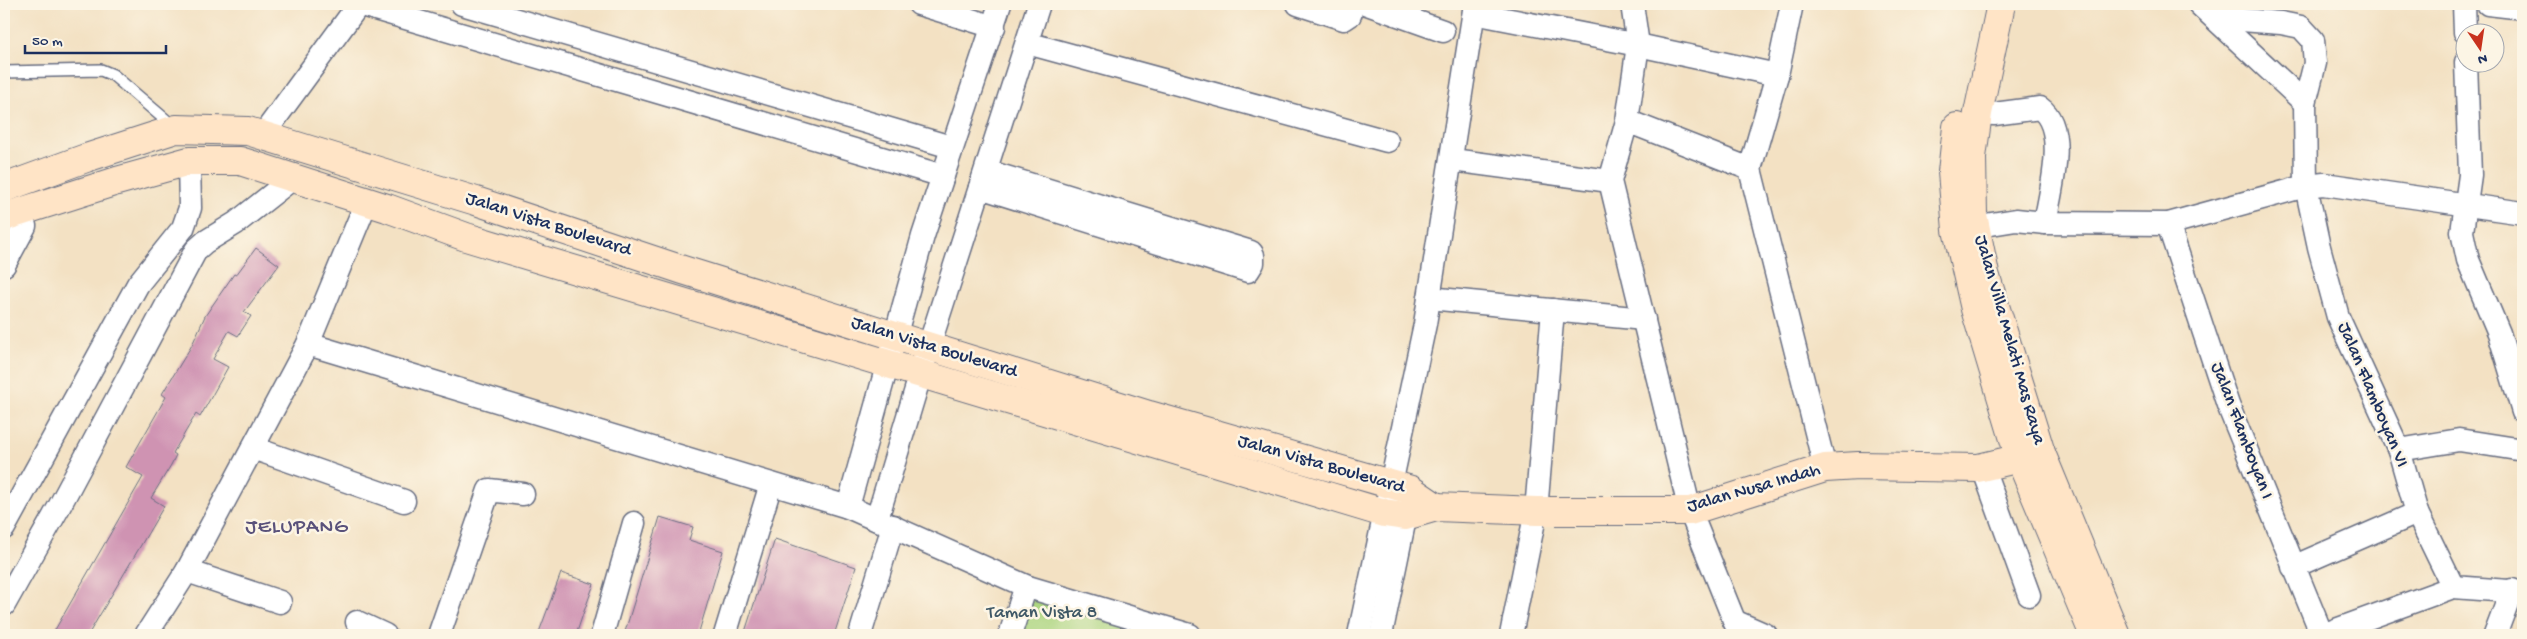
<svg xmlns="http://www.w3.org/2000/svg" width="2527" height="639" viewBox="0 0 2527 639" font-family="'Gochi Hand',sans-serif">
<rect width="100%" height="100%" fill="#fcf5e5"/>
<filter id="ink" filterUnits="userSpaceOnUse"><feTurbulence type="fractalNoise" baseFrequency=".02" numOctaves="2"/><feDisplacementMap in="SourceGraphic" scale="10" xChannelSelector="R" yChannelSelector="G"/><feConvolveMatrix kernelMatrix="1 2 1 2 8 2 1 2 1" color-interpolation-filters="sRGB"/></filter>
<filter id="wash" filterUnits="userSpaceOnUse"><feTurbulence type="fractalNoise" baseFrequency=".0096" numOctaves="4" result="noise"/><feDisplacementMap in="SourceGraphic" scale="20" xChannelSelector="R" yChannelSelector="G"/><feGaussianBlur stdDeviation="1.12" result="paint"/><feColorMatrix in="noise" values="0 0 0 0 0 0 0 0 0 0 0 0 0 0 0 0 0 1.4 0 .05"/><feComposite in="paint" operator="in"/></filter>
<g filter="url(#wash)">
<rect width="100%" height="100%" fill="#f3e1c3"/>
<!-- green -->
<polygon fill="#acd580" stroke="#64826f" points="1028,587 1181,635 1011,635"/>
<g id="blocks">
<!-- building -->
<g fill="#cf93b2">
<polygon points="256,248 279,265 244,312 251,316 238,336 229,331 213,359 228,367 200,417 196,414 173,453 176,455 171,465 151,498 164,506 88,635 52,635 143,477 126,467 166,397 162,394 192,345 205,316 234,274 236,275"/>
<polygon points="660,517 693,527 689,540 723,551 698,635 624,635"/>
<polygon points="775,539 856,567 834,635 744,635"/>
<polygon points="561,573 594,584 583,614 576,635 538,635"/>
</g>
</g>
</g>
<g filter="url(#ink)">
<use href="#blocks" fill-opacity="0" stroke="#676d81" stroke-width="1"/>
<g fill="none" stroke-linecap="round" stroke-linejoin="round">
<!-- lane casing -->
<g stroke="#676d81" stroke-width="14">
<polyline id="lane" points="4,72 101,70 113,75 174,127"/>
</g>
<!-- street casing -->
<g stroke="#676d81" stroke-width="25">
<g id="street">
<polyline points="358,4 943,176"/>
<polyline points="462,4 951,147"/>
<polyline points="919,4 994,27"/>
<polyline points="1298,4 1344,19 1350,15 1353,4"/>
<polyline points="1367,4 1443,31"/>
<polyline points="1632,4 1638,45 1627,121 1610,181 1690,511 1740,635"/>
<polyline points="2199,4 2305,103 2306,186 2319,247 2338,317 2399,450 2417,513 2453,587 2523,592"/>
<polyline points="2464,4 2465,32"/>
<polyline points="2488,4 2523,8"/>
<polyline points="1474,13 1638,45 1777,75"/>
<polyline points="2215,18 2281,23 2301,27 2313,40 2315,63 2305,103"/>
<polyline points="1027,43 1387,141"/>
<polyline points="2466,62 2470,175 2462,232 2468,260 2499,333 2523,412"/>
<path d="M 1978,113 L 1994,114 L 2040,108 C 2069,129 2050,192 2045,223"/>
<polyline points="1627,121 1750,169 1825,468"/>
<polyline points="263,135 359,4"/>
<polyline points="1452,160 1610,181"/>
<polyline points="1750,169 1777,75 1792,4"/>
<polyline points="980,187 1248,271 1253,263 1253,255 1251,252 986,171"/>
<polyline points="2168,224 2228,405 2322,635"/>
<polyline points="1960,229 2016,220 2045,223 2168,224 2306,186 2324,184 2523,213"/>
<polyline points="4,265 25,226"/>
<polyline points="1429,298 1644,319"/>
<polyline points="308,344 366,203"/>
<polyline points="253,448 404,501"/>
<polyline points="2399,450 2459,440 2523,450"/>
<polyline points="1983,468 2029,595"/>
<polyline points="848,507 923,236 1000,4"/>
<polyline points="877,519 929,346 1039,4"/>
<polyline points="4,528 138,284 183,228 190,208 189,161"/>
<polyline points="2293,567 2417,513"/>
<polyline points="187,571 280,602"/>
<polyline points="4,605 59,507 196,250 205,242 236,223 293,178"/>
<polyline points="1734,621 1766,635"/>
<polyline points="357,622 385,635"/>
<polyline points="146,635 187,571 308,344 848,507 1028,587"/>
<polyline points="439,635 489,490 523,494"/>
<polyline points="602,635 634,523"/>
<polyline points="725,635 771,484"/>
<polyline points="860,635 893,526"/>
<polyline points="1010,635 1024,592 1028,587 1190,635"/>
<polyline points="1359,635 1425,324 1475,4"/>
<polyline points="1381,635 1409,499"/>
<polyline points="1511,635 1536,511 1553,310"/>
<polyline points="2322,635 2453,587"/>
<polyline points="2495,635 2512,590"/>
</g>
</g>
<!-- secondary casing -->
<g stroke="#676d81" stroke-width="30">
<g id="secondary">
<polyline points="2001,4 1978,113 1972,157 1973,215 1985,274 2041,453 2116,635"/>
<polyline points="1957,127 1952,172 1957,230 1975,309 2020,459 2094,635"/>
<polyline points="4,188 86,158 176,129 248,131 476,201 683,270 1149,415 1411,490 1436,507"/>
<polyline points="4,217 117,181 189,161 240,161 387,208 466,237 1384,513 1405,516 1436,507 1536,511 1690,511 1825,468 1858,466 1978,468 2041,453"/>
</g>
</g>
<!-- lane -->
<use href="#lane" stroke="#fff" stroke-width="11"/>
<!-- street -->
<use href="#street" stroke="#fff" stroke-width="22"/>
<!-- secondary -->
<use href="#secondary" stroke="#ffe4c6" stroke-width="28"/>
</g>
</g>
<g text-anchor="middle" dominant-baseline="central" stroke-width="5" stroke-linejoin="round" paint-order="stroke">
<!-- street labels -->
<g font-size="19" fill="#1b2f5e" stroke="#fcf5e5">
<text transform="translate(548 225) rotate(18)">Jalan Vista Boulevard</text>
<text transform="translate(2009 340) rotate(74)">Jalan Villa Melati Mas Raya</text>
<text transform="translate(934 348) rotate(17)">Jalan Vista Boulevard</text>
<text transform="translate(2372 395) rotate(67)">Jalan Flamboyan VI</text>
<text transform="translate(2241 431) rotate(69)">Jalan Flamboyan I</text>
<text transform="translate(1321 465) rotate(16)">Jalan Vista Boulevard</text>
<text transform="translate(1754 489) rotate(-16)">Jalan Nusa Indah</text>
</g>
<!-- park labels -->
<g font-size="19" fill="#3f5866" stroke="#fcf5e5">
<text x="1042" y="613">Taman Vista 8</text>
</g>
<!-- quarter labels -->
<g font-size="21" letter-spacing="1" fill="#5a527b" stroke="#fcf5e5">
<text x="297" y="528">JELUPANG</text>
</g>
</g>
<!-- margin -->
<rect width="2527" height="639" fill="none" stroke="#fcf5e5" stroke-width="20"/>
<!-- north arrow -->
<g transform="translate(2480 48) rotate(167)"><circle r="24" fill="#fcf5e5" stroke="#a2a6af"/>
<path d="M0-4L9 19L0 12L-9 19Z" fill="#c8321e"/>
<text y="-8" font-size="14" font-weight="bold" text-anchor="middle" fill="#1b2f5e">N</text>
</g>
<!-- scale -->
<path d="M25 45v8h141v-8" fill="none" stroke="#1b2f5e" stroke-width="2.5"/>
<text x="32" y="45" font-size="15" fill="#1b2f5e" stroke="#fcf5e5" stroke-width="4" paint-order="stroke">50 m</text>
</svg>
